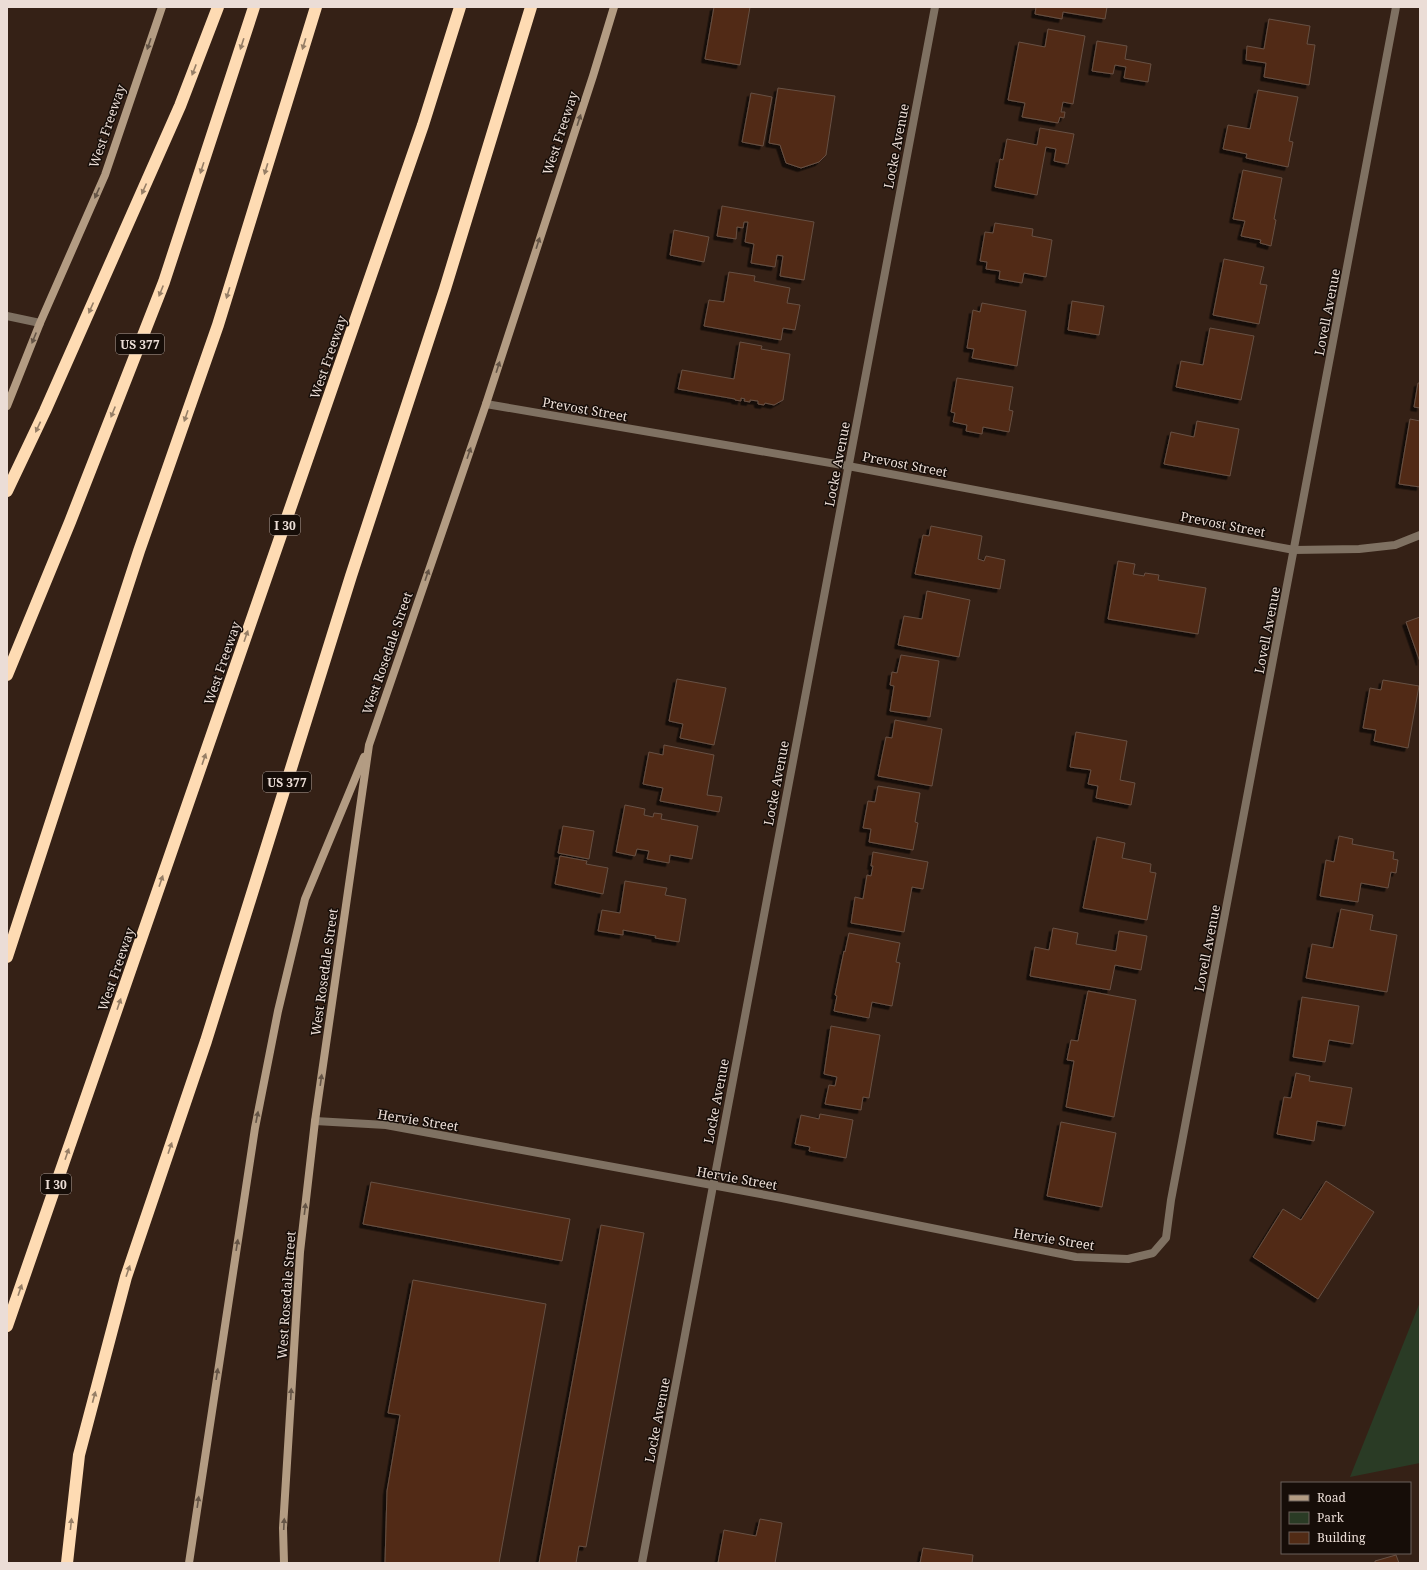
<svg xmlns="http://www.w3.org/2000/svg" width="1427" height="1570" viewBox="0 0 1427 1570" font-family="'Noto Serif',serif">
<defs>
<filter id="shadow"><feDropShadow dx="-3.5" dy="3.5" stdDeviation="0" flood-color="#0009"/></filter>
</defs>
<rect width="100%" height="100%" fill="#352116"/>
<!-- green -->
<polygon fill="#2a3b25" points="1420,1302 1420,1463 1350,1477"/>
<!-- building -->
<g fill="#512b15" stroke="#675044" filter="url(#shadow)">
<polygon points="714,7 750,7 740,65 705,59"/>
<polygon points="1036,7 1107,7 1105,19 1063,12 1062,19 1035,14"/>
<polygon points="1269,19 1310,26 1307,44 1315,45 1309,85 1264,77 1266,63 1246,60 1247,46 1264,49"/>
<polygon points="1048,29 1085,36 1073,104 1063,102 1061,112 1065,112 1064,118 1060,117 1058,123 1022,117 1025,103 1008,100 1019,42 1045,47"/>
<polygon points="1097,41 1127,46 1125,59 1151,64 1148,82 1124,78 1126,67 1115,65 1113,74 1092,71"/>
<polygon points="778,88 835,96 826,155 819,162 801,168 786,163 780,145 769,143"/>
<polygon points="1258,90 1298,97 1289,141 1293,142 1288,167 1246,158 1247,154 1223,149 1228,125 1250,129"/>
<polygon points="751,93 772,97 763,146 742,142"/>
<polygon points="1040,128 1074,134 1068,164 1054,161 1056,149 1046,147 1037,195 995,187 1000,159 1003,160 1007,139 1037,145"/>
<polygon points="1243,170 1282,178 1274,219 1276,220 1271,246 1260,243 1261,240 1241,236 1245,221 1233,219"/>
<polygon points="722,206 814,222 804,280 780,276 783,256 777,255 775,267 751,263 754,244 745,242 748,222 744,222 743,228 737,227 736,239 717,236"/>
<polygon points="995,223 1033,229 1032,236 1052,240 1046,277 1024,273 1022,283 999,279 1000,271 986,269 987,262 980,261 985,232 993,233"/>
<polygon points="674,230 709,237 704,262 670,255"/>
<polygon points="1224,259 1264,267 1260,284 1267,285 1259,324 1213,315"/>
<polygon points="729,272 755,276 754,281 790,288 787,303 800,305 795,330 783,328 781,340 704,326 709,300 724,302"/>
<polygon points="1072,301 1104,306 1099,335 1068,330"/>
<polygon points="982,303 1026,311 1017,366 972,358 974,349 967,348 973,310 980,312"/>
<polygon points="1210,328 1254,336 1241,400 1176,387 1181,361 1203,365"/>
<polygon points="740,342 762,346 761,349 790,354 783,400 774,405 765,403 764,405 758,404 758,401 750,400 750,402 744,401 745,399 741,398 741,401 735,400 735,399 678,389 682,370 734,379"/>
<polygon points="957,378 1013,387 1009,410 1013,411 1009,432 983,427 982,434 966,431 967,425 953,422 955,413 951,412"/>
<polygon points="1418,383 1420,383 1420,408 1414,407"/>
<polygon points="1410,419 1420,421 1420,487 1399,484"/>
<polygon points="1197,421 1239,429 1230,476 1164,464 1171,432 1194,437"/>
<polygon points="931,526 982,536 978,559 984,561 986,556 1005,560 1000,589 915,574 923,535 929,536"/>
<polygon points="1118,561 1135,564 1133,574 1144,576 1145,573 1159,575 1158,580 1206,588 1198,634 1108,619"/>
<polygon points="927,591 970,600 959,657 898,645 904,616 922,619"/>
<polygon points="1420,617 1420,662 1406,622"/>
<polygon points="901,655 939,661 930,717 890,711 894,686 890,685 892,672 897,673"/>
<polygon points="677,679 726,688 714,745 680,738 683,724 669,721"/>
<polygon points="1383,680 1419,686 1408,748 1374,741 1376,730 1363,728 1370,688 1381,690"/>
<polygon points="895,720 942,729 932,786 878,776 886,737 892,738"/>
<polygon points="1076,732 1127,741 1120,780 1135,783 1131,805 1096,798 1098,786 1088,784 1091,770 1070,767"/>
<polygon points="664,745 714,755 707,795 722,797 719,812 660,801 663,788 643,784 649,752 663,755"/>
<polygon points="878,786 920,793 915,822 918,823 913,850 869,842 871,829 863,828 868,801 875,802"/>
<polygon points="625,805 645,809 644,815 653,817 654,813 662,814 661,819 698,826 692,859 670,855 669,863 647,859 649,851 637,849 635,856 616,852"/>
<polygon points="563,826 594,831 589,859 558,853"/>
<polygon points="1339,836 1353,839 1352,844 1394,852 1393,859 1398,860 1396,873 1391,872 1388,888 1361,883 1358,902 1320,896 1326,860 1334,862"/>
<polygon points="1097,837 1125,843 1122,858 1151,864 1150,872 1156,873 1147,920 1083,908"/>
<polygon points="873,852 928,862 923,889 912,887 904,932 851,923 855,897 863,899 867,875 871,876 873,866 871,866"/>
<polygon points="560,856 587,861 586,864 608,868 603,894 555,884"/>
<polygon points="625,881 667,888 665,895 686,899 679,942 655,938 656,936 623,930 623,935 598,931 602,910 620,913"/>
<polygon points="1341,909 1373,915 1370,930 1397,935 1387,992 1306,978 1312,944 1333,948"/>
<polygon points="1053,928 1078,933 1076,944 1116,951 1119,931 1147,936 1141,970 1115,965 1110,990 1030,976 1035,947 1049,950"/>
<polygon points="849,933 900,943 896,962 900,963 892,1006 872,1002 869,1018 834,1011 837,996 835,995 844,951 845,952"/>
<polygon points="1088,991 1136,1000 1114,1117 1066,1107 1074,1061 1067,1060 1071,1040 1078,1041"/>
<polygon points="1302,997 1359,1006 1353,1044 1329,1040 1325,1062 1293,1057"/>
<polygon points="831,1026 880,1035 869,1098 863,1097 861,1110 825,1104 829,1085 835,1086 837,1077 824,1074"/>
<polygon points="1296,1073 1310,1076 1309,1081 1352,1088 1345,1126 1317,1121 1314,1141 1277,1134 1284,1097 1291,1098"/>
<polygon points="820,1114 853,1120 846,1158 809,1151 810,1147 795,1144 801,1115 819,1119"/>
<polygon points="1061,1122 1116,1133 1102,1207 1047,1196"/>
<polygon points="1326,1181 1374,1212 1318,1299 1253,1257 1283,1209 1301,1220"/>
<polygon points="371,1182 570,1219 562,1261 363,1224"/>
<polygon points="601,1225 644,1233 586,1547 579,1546 576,1563 539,1563"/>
<polygon points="413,1280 546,1304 499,1563 385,1563 387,1491 400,1415 388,1413"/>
<polygon points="760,1519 782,1523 775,1563 718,1563 724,1530 756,1536"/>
<polygon points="923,1548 973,1555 972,1563 920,1563"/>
<polygon points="1396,1555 1399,1563 1375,1563 1375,1561"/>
</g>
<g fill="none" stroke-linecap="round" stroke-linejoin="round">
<!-- minor -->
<g stroke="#7f7162" stroke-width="8">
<polyline points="7,316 40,323"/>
<polyline points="486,404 848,466 1294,550 1359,549 1395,545 1420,535"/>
<polyline points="315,1121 386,1125 782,1198 1076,1257 1128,1259 1153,1253 1166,1238 1171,1200 1396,7"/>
<polyline points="642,1563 935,7"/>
</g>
<!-- secondary -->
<g stroke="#b39c83" stroke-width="8">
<polyline points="7,406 40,323 105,175 162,7"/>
<polyline points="189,1563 255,1128 278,1011 305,899 364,757"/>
<polyline points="284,1563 283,1528 300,1252 315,1121 369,745 486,404 593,76 614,7"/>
</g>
<!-- motorway -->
<g stroke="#fedbb3" stroke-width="12">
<polyline points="7,491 45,411 180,106 218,7"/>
<polyline points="7,675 70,522 164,282 254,7"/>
<polyline points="7,957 139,551 218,325 316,7"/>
<polyline points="7,1326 423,125 460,7"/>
<polyline points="67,1563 79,1455 126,1277 206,1041 351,576 445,289 531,7"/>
</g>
</g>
<!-- one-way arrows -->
<defs><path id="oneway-solid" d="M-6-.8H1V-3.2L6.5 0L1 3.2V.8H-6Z"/></defs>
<g fill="#645446">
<use href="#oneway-solid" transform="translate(149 44) rotate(109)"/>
<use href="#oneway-solid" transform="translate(579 120) rotate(-72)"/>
<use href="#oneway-solid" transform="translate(97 193) rotate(114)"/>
<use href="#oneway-solid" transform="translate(538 243) rotate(-72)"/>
<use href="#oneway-solid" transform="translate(34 338) rotate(112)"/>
<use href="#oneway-solid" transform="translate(498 367) rotate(-72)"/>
<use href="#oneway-solid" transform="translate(469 453) rotate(-71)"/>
<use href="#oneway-solid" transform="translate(427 575) rotate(-71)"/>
<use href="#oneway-solid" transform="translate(321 1080) rotate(-82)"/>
<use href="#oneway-solid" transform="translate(257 1117) rotate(-79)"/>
<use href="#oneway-solid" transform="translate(305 1209) rotate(-83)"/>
<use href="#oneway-solid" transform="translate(237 1245) rotate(-81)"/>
<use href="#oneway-solid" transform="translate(217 1374) rotate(-81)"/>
<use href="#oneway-solid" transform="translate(291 1394) rotate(-87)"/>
<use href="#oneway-solid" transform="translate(198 1502) rotate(-82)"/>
<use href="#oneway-solid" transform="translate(284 1524) rotate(-87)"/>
</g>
<g fill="#967e66">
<use href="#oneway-solid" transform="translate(242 44) rotate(108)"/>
<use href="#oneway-solid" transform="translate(304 44) rotate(107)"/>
<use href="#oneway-solid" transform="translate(194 70) rotate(111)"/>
<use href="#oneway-solid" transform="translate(202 168) rotate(108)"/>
<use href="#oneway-solid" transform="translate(266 169) rotate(107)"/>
<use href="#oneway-solid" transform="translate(144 189) rotate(114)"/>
<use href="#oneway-solid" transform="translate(161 291) rotate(112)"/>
<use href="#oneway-solid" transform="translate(228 293) rotate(107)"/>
<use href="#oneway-solid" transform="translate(91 308) rotate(114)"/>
<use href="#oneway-solid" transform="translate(113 412) rotate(112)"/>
<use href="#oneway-solid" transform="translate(186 416) rotate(109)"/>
<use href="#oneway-solid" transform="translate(38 427) rotate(115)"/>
<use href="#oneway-solid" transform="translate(246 636) rotate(-71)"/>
<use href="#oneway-solid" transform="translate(204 759) rotate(-71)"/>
<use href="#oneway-solid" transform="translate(161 881) rotate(-71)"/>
<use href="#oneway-solid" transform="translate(119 1004) rotate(-71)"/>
<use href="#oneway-solid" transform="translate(170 1148) rotate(-71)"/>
<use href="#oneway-solid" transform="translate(67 1154) rotate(-71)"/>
<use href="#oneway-solid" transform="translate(128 1271) rotate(-71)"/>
<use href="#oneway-solid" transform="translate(20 1290) rotate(-71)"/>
<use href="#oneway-solid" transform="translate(94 1397) rotate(-75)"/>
<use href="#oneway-solid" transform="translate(71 1524) rotate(-84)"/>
</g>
<g text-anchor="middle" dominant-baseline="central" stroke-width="3" stroke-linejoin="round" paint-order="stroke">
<!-- shield labels -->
<g fill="#160d08" stroke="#ab9f98" stroke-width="1">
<rect x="116" y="334" width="48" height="20" rx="3"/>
<rect x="270" y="515" width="30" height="20" rx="3"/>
<rect x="263" y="772" width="48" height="20" rx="3"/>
<rect x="41" y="1174" width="30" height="20" rx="3"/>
</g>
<g font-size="12" font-weight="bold" fill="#ebddd6">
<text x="140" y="344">US 377</text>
<text x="285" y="525">I 30</text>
<text x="287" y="782">US 377</text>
<text x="56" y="1184">I 30</text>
</g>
<!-- street labels -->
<g font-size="13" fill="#ebddd6" stroke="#160d08">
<text transform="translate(107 126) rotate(-71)">West Freeway</text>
<text transform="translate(560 133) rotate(-72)">West Freeway</text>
<text transform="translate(896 146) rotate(-79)">Locke Avenue</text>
<text transform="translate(1327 312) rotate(-79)">Lovell Avenue</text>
<text transform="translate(328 357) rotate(-71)">West Freeway</text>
<text transform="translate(585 409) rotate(10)">Prevost Street</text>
<text transform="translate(837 464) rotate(-79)">Locke Avenue</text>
<text transform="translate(905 464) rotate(11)">Prevost Street</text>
<text transform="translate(1223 524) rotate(11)">Prevost Street</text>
<text transform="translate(1267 630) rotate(-79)">Lovell Avenue</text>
<text transform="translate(387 653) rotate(-71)">West Rosedale Street</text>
<text transform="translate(222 663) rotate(-71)">West Freeway</text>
<text transform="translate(776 783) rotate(-79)">Locke Avenue</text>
<text transform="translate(1207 948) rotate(-79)">Lovell Avenue</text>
<text transform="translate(116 969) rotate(-71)">West Freeway</text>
<text transform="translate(324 972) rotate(-82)">West Rosedale Street</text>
<text transform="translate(716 1101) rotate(-79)">Locke Avenue</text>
<text transform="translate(418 1120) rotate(9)">Hervie Street</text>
<text transform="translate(737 1178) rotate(10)">Hervie Street</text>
<text transform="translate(1054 1239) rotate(9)">Hervie Street</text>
<text transform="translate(286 1295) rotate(-86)">West Rosedale Street</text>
<text transform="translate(657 1420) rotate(-79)">Locke Avenue</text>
</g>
</g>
<!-- border -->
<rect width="1427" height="1570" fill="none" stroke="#ebddd6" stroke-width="16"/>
<!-- legend -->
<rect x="1281" y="1482" width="130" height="72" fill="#160d08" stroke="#6b605a"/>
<rect x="1289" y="1495" width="20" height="6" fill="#b39c83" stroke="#6b605a"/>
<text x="1317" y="1502" font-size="12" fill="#ebddd6">Road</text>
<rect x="1289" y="1512" width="20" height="12" fill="#2a3b25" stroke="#6b605a"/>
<text x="1317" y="1522" font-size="12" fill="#ebddd6">Park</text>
<rect x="1289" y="1532" width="20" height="12" fill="#512b15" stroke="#6b605a"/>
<text x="1317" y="1542" font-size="12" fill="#ebddd6">Building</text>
</svg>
